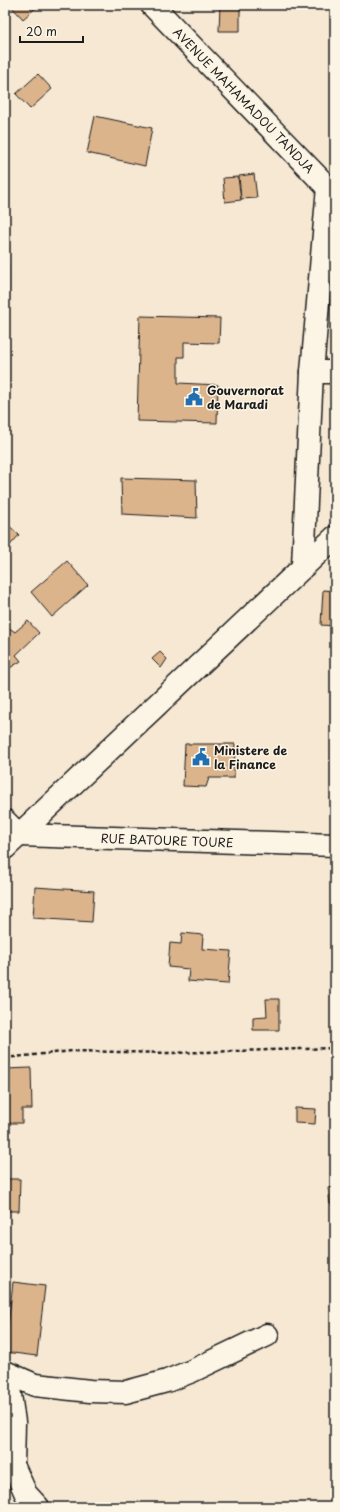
<svg xmlns="http://www.w3.org/2000/svg" width="340" height="1512" viewBox="0 0 340 1512" font-family="'Playpen Sans',sans-serif">
<rect width="100%" height="100%" fill="#f6e8d3"/>
<filter id="ink" filterUnits="userSpaceOnUse"><feTurbulence type="fractalNoise" baseFrequency=".025" numOctaves="2"/><feDisplacementMap in="SourceGraphic" scale="8" xChannelSelector="R" yChannelSelector="G"/><feConvolveMatrix kernelMatrix="1 2 1 2 8 2 1 2 1" color-interpolation-filters="sRGB"/></filter>
<g filter="url(#ink)">
<!-- building -->
<g fill="#dcb48c" stroke="#1c1c1c">
<polygon points="10,5 39,5 23,19"/>
<polygon points="220,5 240,5 240,31 219,31"/>
<polygon points="38,74 52,89 30,109 16,94"/>
<polygon points="95,116 152,128 145,166 87,153"/>
<polygon points="254,174 257,198 241,199 239,176"/>
<polygon points="238,177 241,200 225,202 223,178"/>
<rect x="5" y="265" width="3" height="37"/>
<polygon points="140,316 220,318 219,343 184,342 184,357 178,357 178,383 218,385 217,423 137,421"/>
<polygon points="121,478 196,480 197,518 122,514"/>
<polygon points="5,522 19,535 5,551"/>
<polygon points="67,561 88,585 52,617 31,592"/>
<polygon points="323,590 335,591 335,626 321,625"/>
<polygon points="28,621 39,633 16,655 21,661 5,671 5,625 15,632"/>
<polygon points="160,652 167,659 161,668 152,659"/>
<polygon points="185,744 235,744 234,778 209,778 206,787 183,786"/>
<polygon points="35,887 94,891 92,922 33,918"/>
<polygon points="182,933 203,935 202,949 231,951 228,984 188,981 189,969 168,967 170,943 181,944"/>
<polygon points="266,999 279,999 279,1030 253,1030 253,1017 267,1016"/>
<polygon points="31,1068 32,1109 22,1109 22,1123 5,1123 5,1069"/>
<polygon points="295,1108 316,1109 315,1124 295,1123"/>
<polygon points="5,1179 20,1179 19,1211 5,1211"/>
<polygon points="335,1187 335,1203 330,1204 328,1188"/>
<polygon points="13,1282 45,1286 37,1356 5,1352"/>
</g>
<g fill="none" stroke-linecap="round" stroke-linejoin="round">
<!-- minor casing -->
<g stroke="#1c1c1c" stroke-width="25">
<g id="minor">
<polyline points="312,372 335,372"/>
<polyline points="303,566 312,372 328,187 335,188"/>
<polyline points="5,821 19,835 335,845"/>
<polyline points="5,1372 35,1385 90,1391 126,1392 167,1381 192,1371 267,1335"/>
<polyline points="13,1465 26,1494 38,1507"/>
<polyline points="5,1467 13,1465 14,1422 7,1374"/>
</g>
</g>
<!-- tertiary casing -->
<g stroke="#1c1c1c" stroke-width="25">
<polyline id="tertiary" points="5,848 335,537"/>
</g>
<!-- secondary casing -->
<g stroke="#1c1c1c" stroke-width="25">
<polyline id="secondary" points="152,5 335,195"/>
</g>
<!-- path -->
<polyline stroke="#1c1c1c" stroke-width="2.5" stroke-dasharray="4 3" stroke-linecap="butt" points="5,1058 72,1051 171,1053 335,1048"/>
<!-- minor -->
<use href="#minor" stroke="#fcf5e5" stroke-width="22"/>
<!-- tertiary -->
<use href="#tertiary" stroke="#fcf5e5" stroke-width="22"/>
<!-- secondary -->
<use href="#secondary" stroke="#fcf5e5" stroke-width="22"/>
</g>
</g>
<!-- icons -->
<defs>
<g id="civic-bare" transform="scale(1.38)"><path d="M-.6-6.5H3V-4.5H.6V-3L4-1V1h2V6H-6V1h2V-1L-.6-3ZM-1.2 2.5V6h2.4V2.5Z" fill="#1f6fb2" stroke="#fcf5e5" stroke-width="2.5" paint-order="stroke"/></g>
</defs>
<g fill-rule="evenodd">
<use href="#civic-bare" x="194" y="397"/>
<use href="#civic-bare" x="201" y="757"/>
</g>
<g text-anchor="middle" dominant-baseline="central" stroke-width="3" stroke-linejoin="round" paint-order="stroke">
<!-- street labels -->
<g font-size="12" fill="#1c1c1c" stroke="#fcf5e5">
<text transform="translate(244 100) rotate(46)">AVENUE MAHAMADOU TANDJA</text>
<text transform="translate(167 840) rotate(2)">RUE BATOURE TOURE</text>
</g>
<!-- poi labels -->
<g font-size="12" font-weight="bold" fill="#1c1c1c" stroke="#fcf5e5" text-anchor="start">
<text x="207" y="390">Gouvernorat<tspan x="207" dy="14">de Maradi</tspan></text>
<text x="214" y="750">Ministere de<tspan x="214" dy="14">la Finance</tspan></text>
</g>
</g>
<!-- margin -->
<rect width="340" height="1512" fill="none" stroke="#fcf5e5" stroke-width="20"/>
<rect x="10" y="10" width="320" height="1492" fill="none" stroke="#1c1c1c" stroke-width="1.5" filter="url(#ink)"/>
<!-- scale -->
<path d="M20 36v6h63v-6" fill="none" stroke="#1c1c1c" stroke-width="2"/>
<text x="26" y="36" font-size="12" fill="#1c1c1c" stroke="#fcf5e5" stroke-width="3" paint-order="stroke">20 m</text>
</svg>
